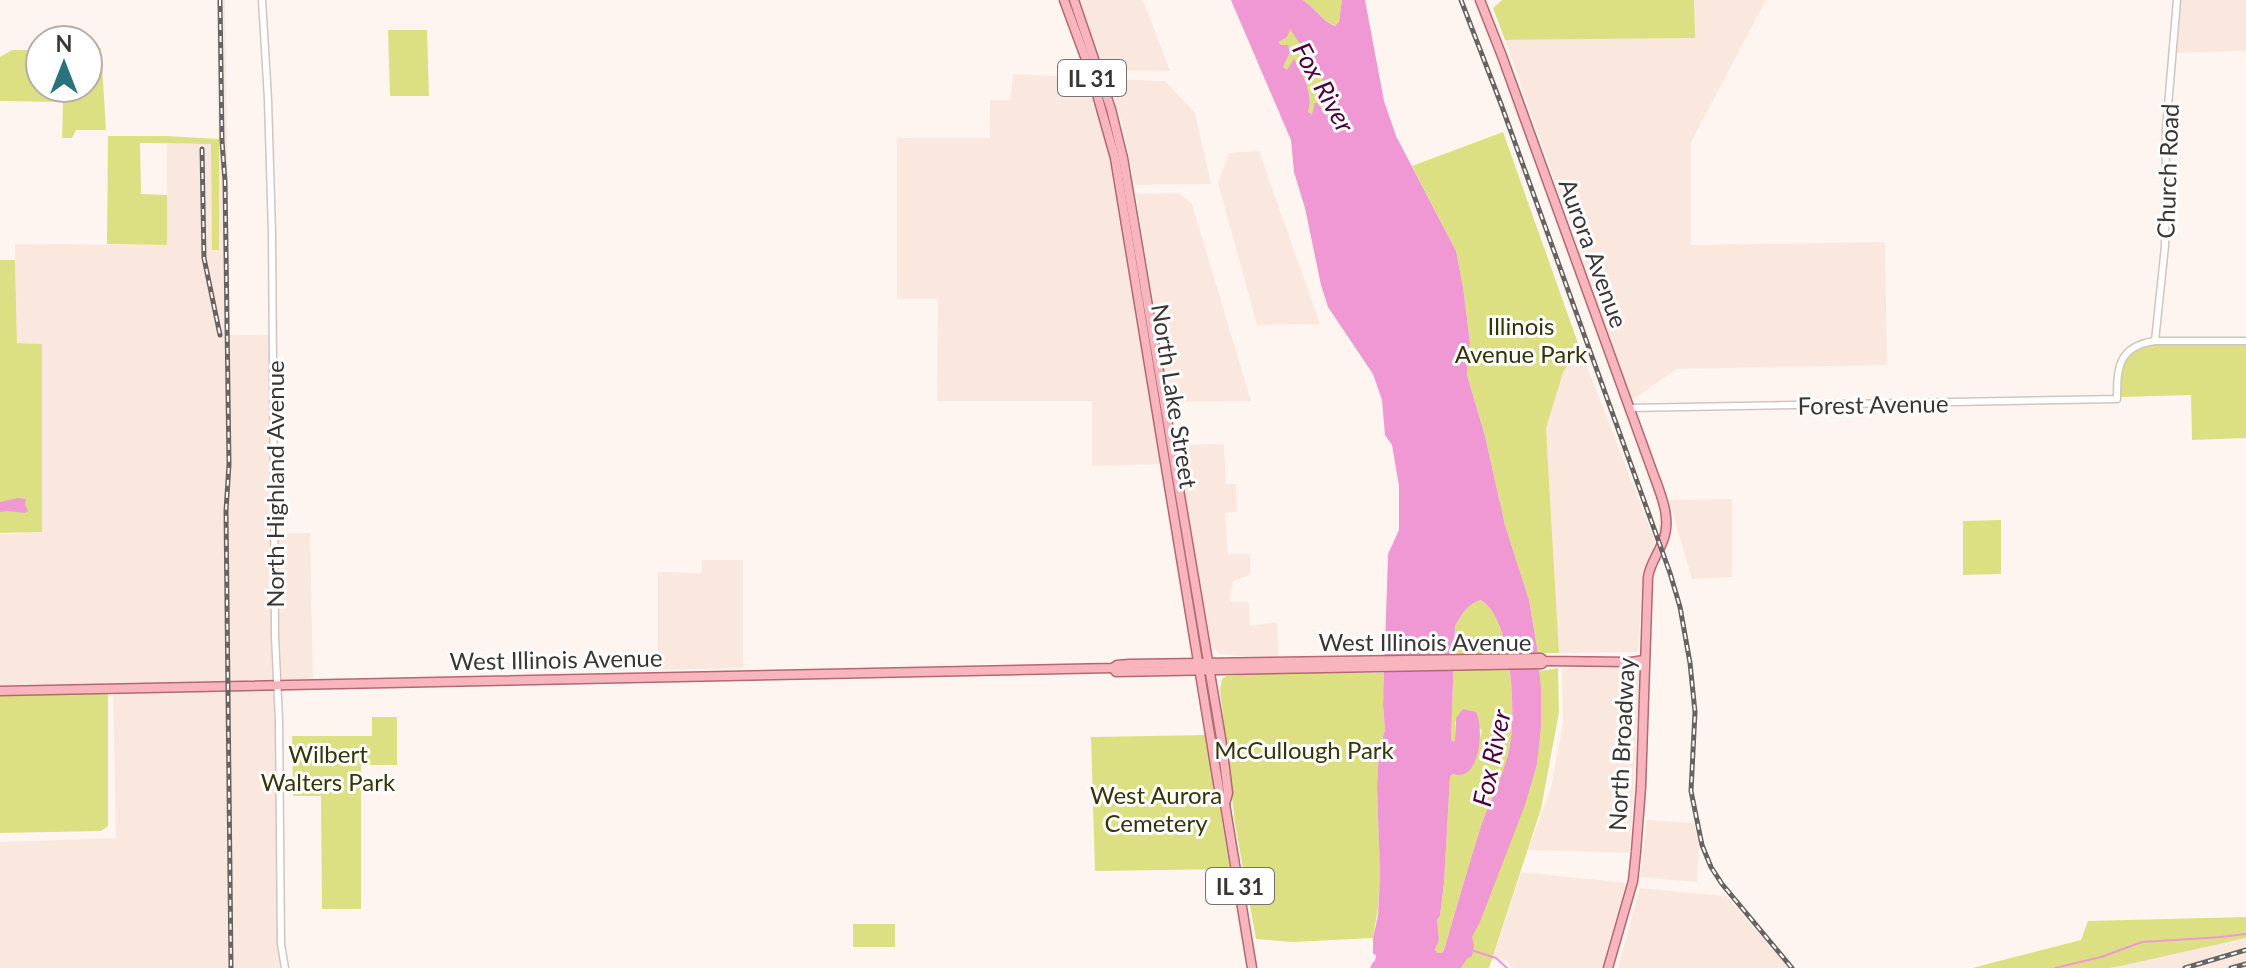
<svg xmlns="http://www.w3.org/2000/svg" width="2246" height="968" viewBox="0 0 2246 968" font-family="Lato,sans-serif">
<rect width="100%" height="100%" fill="#fef5f1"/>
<!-- built -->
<g fill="#fae8df">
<polygon points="217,0 225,0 230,335 269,335 273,533 310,533 313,681 277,681 285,968 0,968 0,842 116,838 113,684 0,686 0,534 42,532 41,344 17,343 15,244 167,245 167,144 212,144 212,249 219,250"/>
<polygon points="1078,0 1143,0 1170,71 1105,71"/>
<polygon points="1694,0 1766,0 1691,142 1691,245 1885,242 1887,365 1677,369 1632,400 1505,40 1694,38"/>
<polygon points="2179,0 2246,0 2246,51 2174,53"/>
<polygon points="1013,74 1085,77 1115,170 1165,464 1092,466 1092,401 937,401 938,299 897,299 897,138 990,138 990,100 1010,100"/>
<polygon points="1109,79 1165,81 1195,113 1211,184 1135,185 1125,135"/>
<polygon points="1259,151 1320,324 1257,325 1218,183 1229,153"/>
<polygon points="1178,193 1192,204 1251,401 1170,402 1136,194"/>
<polygon points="1579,346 1657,547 1643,576 1638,652 1559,653 1546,428 1563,373"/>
<polygon points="1224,444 1226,484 1236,484 1237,512 1225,513 1228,554 1250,554 1250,575 1233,581 1230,602 1249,602 1250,626 1277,622 1279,659 1220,654 1211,645 1176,445"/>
<polygon points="1732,499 1732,577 1692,579 1669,500"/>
<polygon points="702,560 743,560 743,668 658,670 658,572 702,573"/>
<polygon points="1611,667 1640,668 1630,853 1528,850 1551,788 1563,723 1562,668"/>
<polygon points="1647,820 1694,823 1699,845 1697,882 1640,877"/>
<polygon points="1521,872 1626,883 1602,968 1511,968 1507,961 1502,958 1493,957"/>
<polygon points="1640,888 1726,896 1789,968 1618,968"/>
<polygon points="2246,938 2246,968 2111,968 2121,966"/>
</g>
<!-- green -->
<g fill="#dde082">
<path d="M 1303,0 L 1342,0 L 1339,22 L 1336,26 C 1322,21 1315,8 1303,0 Z"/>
<polygon points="1502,0 1694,0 1695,38 1505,40 1493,8"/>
<path d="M 1290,28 L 1321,76 L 1341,115 C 1330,118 1327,117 1320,108 L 1313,114 L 1308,112 L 1283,67 L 1291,50 L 1278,42 Z"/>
<polygon points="388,30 427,30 429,96 390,96"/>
<polygon points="101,48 106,130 76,130 72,138 62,138 63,102 0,101 0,57 12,50 40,50 40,88 88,88 88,49"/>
<polygon points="1503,132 1579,346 1563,373 1546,428 1559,653 1538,653 1529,600 1505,525 1485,436 1467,375 1470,343 1463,287 1456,251 1412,166"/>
<polygon points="108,136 167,136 219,139 219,250 212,250 211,144 140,143 141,194 167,195 167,245 107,244"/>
<polygon points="0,260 15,260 17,343 42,344 42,532 0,533"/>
<polygon points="2246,344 2246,438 2192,440 2191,395 2120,397 2122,366 2131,353 2147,345"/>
<polygon points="2001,520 2001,574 1963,575 1963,521"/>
<path d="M 1481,600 C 1512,619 1516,711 1510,745 C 1505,772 1490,800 1481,826 C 1468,867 1456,909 1444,950 L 1442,953 L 1437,953 L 1435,950 L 1439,940 L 1437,920 L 1440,916 L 1444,883 L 1450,777 L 1475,759 L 1482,730 L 1459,715 L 1455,722 L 1455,740 L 1453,742 L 1451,738 L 1455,626 C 1462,614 1467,603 1481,600 Z"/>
<path d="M 1558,668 L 1559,712 L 1541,809 L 1489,968 L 1461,968 C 1467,958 1475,949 1471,937 L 1480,922 L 1537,764 L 1540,671 Z"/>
<polygon points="1270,673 1385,673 1383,705 1385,730 1379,750 1377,787 1380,873 1378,908 1373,938 1293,942 1256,939 1235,824 1220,690 1222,679 1226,676"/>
<polygon points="108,693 108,826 101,831 0,833 0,695"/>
<polygon points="372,717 397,717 397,765 361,765 361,909 322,909 321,796 293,796 292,736 372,736"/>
<polygon points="1208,735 1230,869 1095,871 1091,737"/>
<polygon points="2246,917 2246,938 2121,966 2110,968 1972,968 2081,940 2088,921"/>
<rect x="853" y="924" width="42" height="23"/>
</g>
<!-- water -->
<g fill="#ef98d3" fill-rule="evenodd">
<path d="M 1231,0 L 1303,0 C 1315,8 1322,21 1335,26 L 1339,22 L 1342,0 L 1365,0 L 1384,101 L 1396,136 L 1456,251 L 1463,287 L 1470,343 L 1467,375 L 1485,436 L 1505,525 L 1529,600 L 1538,653 L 1541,689 L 1541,726 L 1537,764 L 1525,805 L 1480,922 L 1472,937 L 1474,945 L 1472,956 L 1467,959 L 1461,968 L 1370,968 L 1373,962 L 1375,961 L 1376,955 L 1373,954 L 1373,938 L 1378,916 L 1380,873 L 1377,787 L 1379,750 L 1385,730 L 1383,705 L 1388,554 L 1399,530 L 1399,486 L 1392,445 L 1385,435 L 1382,400 L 1373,374 L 1328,307 L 1321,285 L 1305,208 L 1294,172 L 1291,140 ZM 1290,29 L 1321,76 L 1327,91 L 1327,104 L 1340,115 L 1332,117 L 1326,115 L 1318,103 L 1315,103 L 1312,114 L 1308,112 C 1313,93 1304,76 1294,59 L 1287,70 L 1283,67 L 1291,50 L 1287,45 L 1282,45 L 1278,42 L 1287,37 ZM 1481,600 C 1512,619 1516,711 1510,745 C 1505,772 1490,800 1481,826 C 1468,867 1456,909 1444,950 L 1442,953 L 1437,953 L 1435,950 L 1439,940 L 1437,920 L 1440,916 L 1444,883 L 1450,777 L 1453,774 C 1457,775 1461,776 1466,773 C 1481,764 1483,726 1476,712 L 1463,709 L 1456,718 L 1455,740 L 1453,742 L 1451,738 L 1455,626 C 1462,614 1467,604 1481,600 Z"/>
<polygon points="18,498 26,499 25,505 28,511 25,513 8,511 0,512 0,502"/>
</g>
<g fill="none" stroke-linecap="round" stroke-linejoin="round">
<!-- stream -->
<g stroke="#ef98d3" stroke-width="2">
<polyline points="1474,951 1496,958 1507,968"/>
<polyline points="2055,968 2101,957 2142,942 2221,937 2246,934"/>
</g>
<!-- minor casing -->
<g stroke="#d0c5c1" stroke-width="9">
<g id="minor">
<polyline points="262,0 268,99 272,234 275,636 279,720 281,944 285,968"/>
<polyline points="2155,341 2165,246 2166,130 2177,0"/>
<path d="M 1629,408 L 2117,399 C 2117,368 2118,346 2155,341 L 2246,341"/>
</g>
</g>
<!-- major casing -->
<g stroke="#b26971" stroke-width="11">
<g id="major">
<polyline points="1064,0 1091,73 1115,158 1220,795 1225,804 1252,968"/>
<polyline points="1074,0 1111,109 1123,158 1222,744 1228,793 1225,804"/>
<path d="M 1480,0 L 1502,56 L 1653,473 C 1661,495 1672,519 1663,541 C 1658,554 1650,564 1648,577 L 1641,787 L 1636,852 L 1633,881 L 1608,968"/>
<polyline points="1113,668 1116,672 1542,664 1544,661"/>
<polyline points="0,691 1113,668 1117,665 1129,664 1541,658 1544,661 1631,662 1644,660"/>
</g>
</g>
<!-- minor -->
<use href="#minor" stroke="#fff" stroke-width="6"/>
<!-- major -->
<use href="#major" stroke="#f8b5be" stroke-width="8"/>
<!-- rail casing -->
<g stroke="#686361" stroke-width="5">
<g id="rail">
<polyline points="220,0 222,141 225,181 229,464 226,511 231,968"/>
<polyline points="1461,0 1501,104 1670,573 1680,607 1690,663 1695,712 1691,791 1702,845 1711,867 1722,884 1792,968"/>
<polyline points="202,149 204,258 220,335"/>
<polyline points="2185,968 2246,950"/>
<polyline points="2231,968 2246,964"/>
</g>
</g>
<!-- rail -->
<use href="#rail" stroke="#fff" stroke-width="2" stroke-dasharray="6" stroke-linecap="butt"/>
</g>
<g text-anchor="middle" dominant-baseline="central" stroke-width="6" stroke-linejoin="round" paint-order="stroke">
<!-- shield labels -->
<g fill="#fff" stroke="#757271" stroke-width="2">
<rect x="1058" y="60" width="68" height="36" rx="6"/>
<rect x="1206" y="868" width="68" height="36" rx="6"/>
</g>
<g font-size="22" font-weight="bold" fill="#3a3634">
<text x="1092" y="78">IL 31</text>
<text x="1240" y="886">IL 31</text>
</g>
<!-- street labels -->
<g font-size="24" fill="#3a3634" stroke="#fff">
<text transform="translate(2167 171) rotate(-88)">Church Road</text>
<text transform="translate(1594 253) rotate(70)">Aurora Avenue</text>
<text transform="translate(1175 396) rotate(81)">North Lake Street</text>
<text transform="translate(1873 404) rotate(-1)">Forest Avenue</text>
<text transform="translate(274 484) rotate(-90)">North Highland Avenue</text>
<text x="1425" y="641">West Illinois Avenue</text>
<text transform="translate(556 659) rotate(-1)">West Illinois Avenue</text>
<text transform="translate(1621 744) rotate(-87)">North Broadway</text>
</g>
<!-- park labels -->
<g font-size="24" fill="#353509" stroke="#fff">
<text x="1521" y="325">Illinois<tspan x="1521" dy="28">Avenue Park</tspan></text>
<text x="1304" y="749">McCullough Park</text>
<text x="328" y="753">Wilbert<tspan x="328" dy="28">Walters Park</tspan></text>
<text x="1156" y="794">West Aurora<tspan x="1156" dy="28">Cemetery</tspan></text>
</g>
<!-- water labels -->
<g font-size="26" font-style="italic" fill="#4e003e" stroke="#fff">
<text transform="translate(1324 87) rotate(61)">Fox River</text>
<text transform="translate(1491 758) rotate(-78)">Fox River</text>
</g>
</g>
<!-- north arrow -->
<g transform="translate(64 64)"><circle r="38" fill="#ffffff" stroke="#b0afae" stroke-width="2"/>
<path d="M0-6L14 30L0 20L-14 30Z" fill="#2a727c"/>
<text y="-12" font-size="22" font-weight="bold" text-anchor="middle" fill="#3a3634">N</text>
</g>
</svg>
